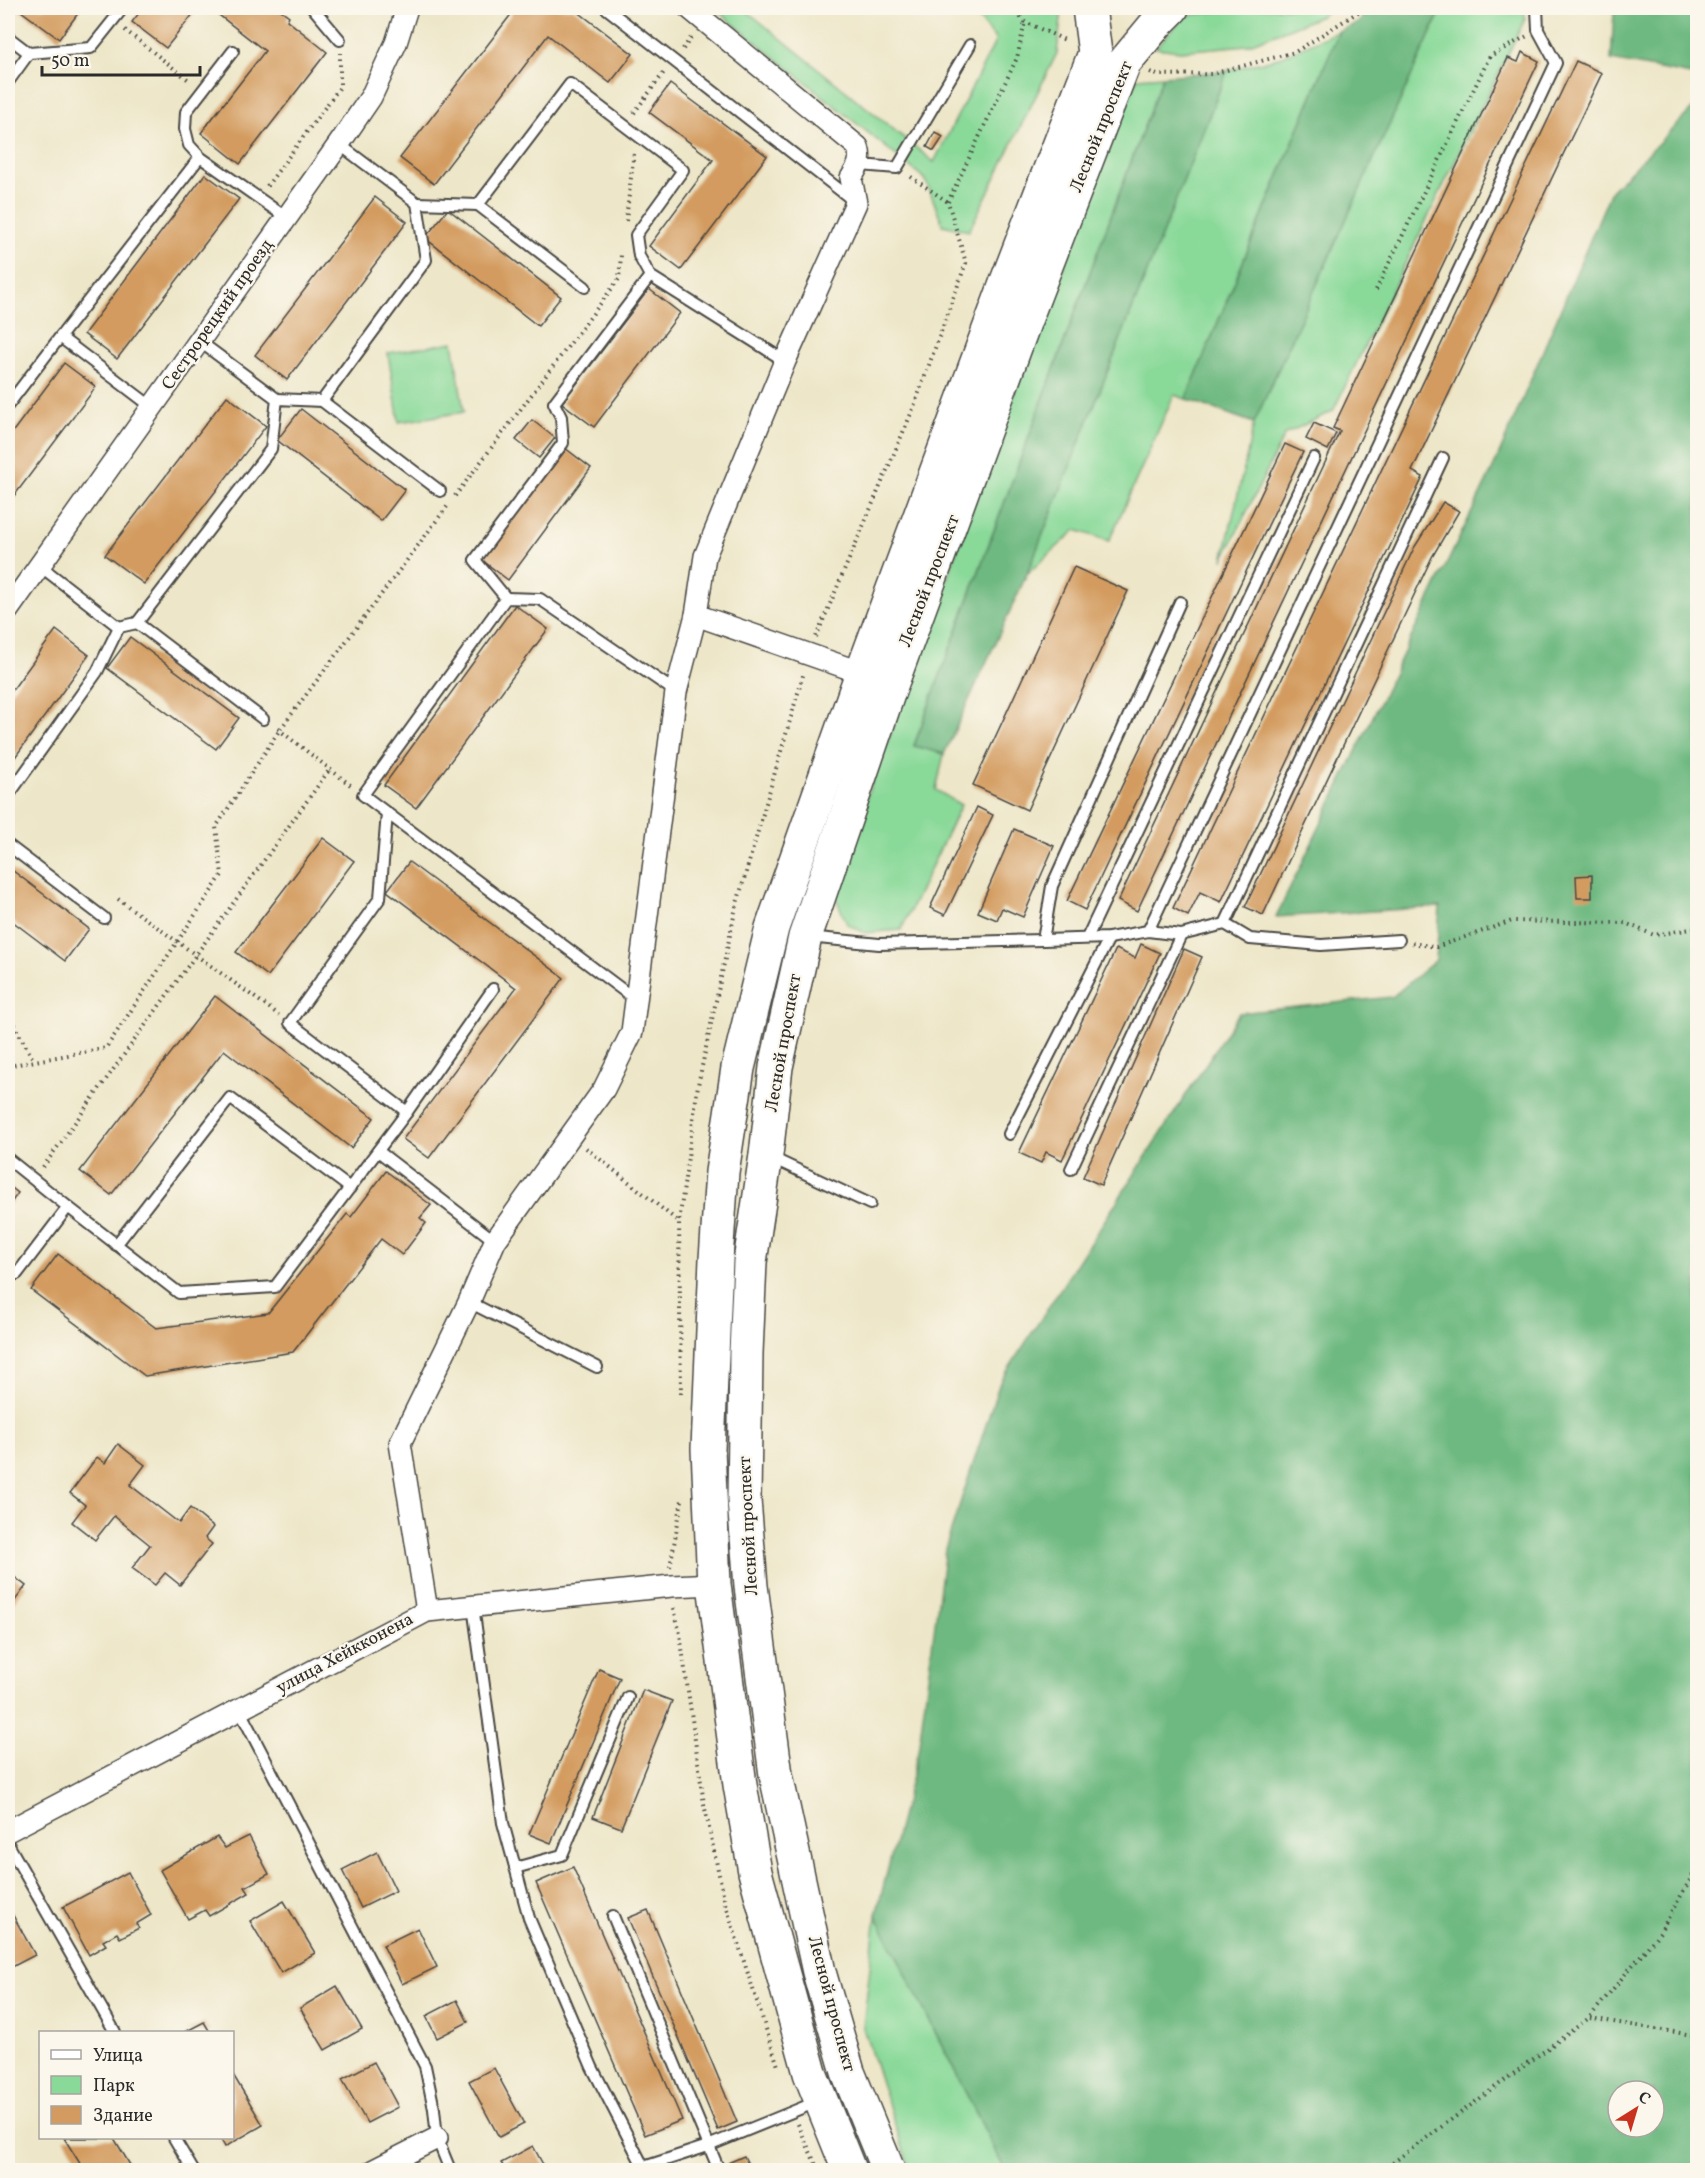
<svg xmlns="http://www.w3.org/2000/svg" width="1705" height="2178" viewBox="0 0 1705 2178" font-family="Vollkorn,serif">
<rect width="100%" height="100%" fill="#fbf7ec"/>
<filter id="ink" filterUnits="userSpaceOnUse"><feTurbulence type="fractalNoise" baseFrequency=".0167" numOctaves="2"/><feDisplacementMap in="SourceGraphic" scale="12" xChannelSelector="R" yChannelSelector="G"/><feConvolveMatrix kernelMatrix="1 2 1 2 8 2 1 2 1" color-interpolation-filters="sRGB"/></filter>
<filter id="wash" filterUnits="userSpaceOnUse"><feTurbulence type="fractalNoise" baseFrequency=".008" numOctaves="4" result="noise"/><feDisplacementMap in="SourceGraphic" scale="24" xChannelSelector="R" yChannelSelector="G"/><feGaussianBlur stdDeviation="1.35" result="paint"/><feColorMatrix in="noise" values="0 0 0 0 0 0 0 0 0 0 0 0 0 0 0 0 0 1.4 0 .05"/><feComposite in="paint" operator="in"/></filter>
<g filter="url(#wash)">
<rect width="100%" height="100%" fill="#ede6c8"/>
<!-- green -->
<g fill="#89d999" stroke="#5a8262" stroke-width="1.5">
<polygon points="714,8 743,8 934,162 996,40 971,8 1061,8 1062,10 1057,53 969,231 943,225 925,179"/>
<polygon points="1238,8 1331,8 1321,16 1247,45 1181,51 1155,48 1185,16"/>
<polygon points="1442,8 1524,8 1525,19 1333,411 1285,434 1223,560 1254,423"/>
<polygon points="1339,31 1186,399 1174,395 1109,541 1076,530 1027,574 1227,71 1278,58"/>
<polygon points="1163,76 914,745 944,754 936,790 961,805 901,930 865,933 847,924 832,889 902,703 1015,391 1137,78"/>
<polygon points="453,342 464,412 399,422 388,353"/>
<polygon points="876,1915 1005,2170 910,2170 863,2028"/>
</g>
<!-- forest -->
<g fill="#6eb981" stroke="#4c7256" stroke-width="1.5" fill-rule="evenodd">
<polygon points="1370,8 1442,8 1254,423 1186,399 1339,31 1358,23"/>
<polygon points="1612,8 1697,8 1697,76 1611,60 1614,13"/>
<polygon points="1227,71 1027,574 944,754 914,746 1163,76"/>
<path d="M 1697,104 L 1697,2170 L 1005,2170 L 876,1915 L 918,1752 L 945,1549 L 1000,1382 L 1239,1013 L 1392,997 L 1436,960 L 1440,907 L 1276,917 L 1494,466 L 1611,191 ZM 1618,2091 L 1654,2091 L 1654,2127 L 1618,2127 Z"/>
</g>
<g id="blocks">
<!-- building -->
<g fill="#d39b5f">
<polygon points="17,8 82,8 59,39"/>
<polygon points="143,8 198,8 166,48 132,22"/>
<polygon points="210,8 278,8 289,16 287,20 327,52 240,164 201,133 265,51"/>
<polygon points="516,8 573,8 633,54 610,83 548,35 434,184 400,158"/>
<polygon points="1522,52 1539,61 1137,911 1118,901 1340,431 1333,428 1508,58 1518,62"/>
<polygon points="1576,61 1602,73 1412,471 1423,477 1221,902 1200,892 1188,916 1173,908"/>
<polygon points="670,84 767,156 681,270 649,246 713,160 649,112"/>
<polygon points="935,132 943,137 934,151 927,147"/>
<polygon points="205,174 239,199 117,359 84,334"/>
<polygon points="375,197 407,222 287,380 255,355"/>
<polygon points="448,209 561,297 538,326 425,238"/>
<polygon points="649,289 680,313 594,427 562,403"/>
<polygon points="64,363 96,387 8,504 8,438"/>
<polygon points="227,396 266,426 144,584 105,555"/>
<polygon points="301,409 405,490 381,521 277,440"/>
<polygon points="532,420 555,438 539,458 516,440"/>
<polygon points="1314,423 1336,433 1328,450 1306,439"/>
<polygon points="1285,444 1303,452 1085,910 1067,901"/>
<polygon points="565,448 591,468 508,580 482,560"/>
<polygon points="1443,502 1459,511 1432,557 1263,915 1245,907 1414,548"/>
<polygon points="1074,567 1128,591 1027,810 973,785"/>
<polygon points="515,605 548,629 416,808 384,785"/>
<polygon points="56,630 89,655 8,767 8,696"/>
<polygon points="130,637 239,718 216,749 107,668"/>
<polygon points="977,807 993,815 945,915 930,908"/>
<polygon points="1014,829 1054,846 1023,917 1002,908 997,920 978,912"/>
<polygon points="323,838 354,861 268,976 236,952"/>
<polygon points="409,862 564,978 429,1158 403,1139 516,988 387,891"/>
<polygon points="8,867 89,929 65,961 8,918"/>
<polygon points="1592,875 1592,898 1577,898 1576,876"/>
<polygon points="1141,944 1160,953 1062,1160 1046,1152 1041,1163 1019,1153 1116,949 1135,958"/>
<polygon points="1184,949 1202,957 1101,1185 1083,1177"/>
<polygon points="215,996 374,1118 351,1148 224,1050 111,1195 80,1171"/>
<polygon points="386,1171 431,1205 420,1218 426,1223 402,1255 381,1239 293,1352 145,1376 31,1290 58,1254 156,1328 268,1313 347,1214 351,1217"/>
<polygon points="8,1185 18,1193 8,1207"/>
<polygon points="118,1444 145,1465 130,1485 179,1523 190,1508 213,1527 205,1538 212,1544 180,1585 165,1573 155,1585 132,1568 150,1545 114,1516 95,1540 72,1522 85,1505 70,1493 97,1457 105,1463"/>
<polygon points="8,1572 26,1586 8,1610"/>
<polygon points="599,1669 620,1678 551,1843 529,1834"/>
<polygon points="643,1690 672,1701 621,1828 593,1817"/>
<polygon points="249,1836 269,1874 245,1887 249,1893 209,1916 205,1910 188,1919 160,1870 217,1837 225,1848"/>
<polygon points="377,1852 396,1891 361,1908 342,1870"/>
<polygon points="573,1867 682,2120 645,2135 536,1883"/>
<polygon points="128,1872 151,1915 136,1924 139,1928 120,1938 117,1933 103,1941 106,1945 89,1955 63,1907"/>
<polygon points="284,1901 315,1953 281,1973 250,1921"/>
<polygon points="10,1910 35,1955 8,1969 8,1912"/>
<polygon points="648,1910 737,2122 718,2130 628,1918"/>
<polygon points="418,1928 437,1967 402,1984 383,1945"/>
<polygon points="337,1986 362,2029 325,2050 300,2008"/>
<polygon points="457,2000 468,2022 437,2038 426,2016"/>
<polygon points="204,2022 210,2032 185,2032"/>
<polygon points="374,2062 398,2107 367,2123 342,2079"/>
<polygon points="494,2068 524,2124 499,2137 469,2081"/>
<polygon points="232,2073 263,2125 225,2147 220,2138 232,2138"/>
<polygon points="64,2138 114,2138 133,2170 84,2170"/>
<polygon points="533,2146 546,2170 506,2170 501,2163"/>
<polygon points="744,2156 751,2170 731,2170 728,2163"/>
</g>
</g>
</g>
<g filter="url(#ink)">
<use href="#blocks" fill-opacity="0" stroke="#484743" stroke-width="1.5"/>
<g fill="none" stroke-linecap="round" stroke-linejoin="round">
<!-- service casing -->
<g stroke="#484743" stroke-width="14">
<g id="service">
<polyline points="313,8 340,40"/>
<polyline points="606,8 854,201"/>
<polyline points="8,37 29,53"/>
<polyline points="8,82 29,53 91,48 123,8"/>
<polyline points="339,144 417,203"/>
<polyline points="200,157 287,218"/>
<polyline points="860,165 897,168 970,45"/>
<polyline points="478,205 585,287"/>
<polyline points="650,276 785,361"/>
<polyline points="199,341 277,399"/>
<polyline points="322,401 440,491"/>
<polyline points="8,405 60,337"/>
<polyline points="152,407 60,337 200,157 189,145 185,129 186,112 233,51"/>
<polyline points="39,565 119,627 137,623 263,719"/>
<polyline points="137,623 271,449 277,399 322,401 426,260 417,203 478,205 570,84 683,170 636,235 639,256 650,276 554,403 561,417 563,443 475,560 506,598"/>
<polyline points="8,796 97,672 119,627"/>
<polyline points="387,813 380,898 290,1023 407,1112"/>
<polyline points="8,845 104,918"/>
<polyline points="1225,924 1443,458"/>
<polyline points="1148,931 1556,63 1538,30 1537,8"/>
<polyline points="808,937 879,944 1043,940 1109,938 1148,931 1181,935 1225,924 1250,939 1321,945 1399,940"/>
<polyline points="1087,938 1314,458"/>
<polyline points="1043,940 1052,886 1180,602"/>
<polyline points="636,1000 363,795 506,598 540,599 676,692"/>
<polyline points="1009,1134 1109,938"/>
<polyline points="378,1151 495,1241"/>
<polyline points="770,1157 870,1204"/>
<polyline points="8,1159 68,1207"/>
<polyline points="1071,1169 1181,935"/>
<polyline points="116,1245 230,1098 350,1188"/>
<polyline points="8,1267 17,1274 68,1207 179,1293 275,1287 407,1112 493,989"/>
<polyline points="469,1302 597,1367"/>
<polyline points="473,1606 503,1823 529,1918 592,2067 645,2170"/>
<polyline points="239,1709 425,2066 434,2109 437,2138 450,2170"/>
<polyline points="8,1844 115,2032"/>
<polyline points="515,1868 562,1855 628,1697"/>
<polyline points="613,1916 719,2170"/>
<polyline points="174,2138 193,2170"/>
<polyline points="644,2167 708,2146 819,2101"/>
</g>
</g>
<!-- minor casing -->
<g stroke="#484743" stroke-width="24">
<g id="minor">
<polyline points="8,610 339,144 371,97 396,43 407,8"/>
<polyline points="696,615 862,673"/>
<path d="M 427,1611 L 400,1443 L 469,1302 L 495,1241 L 604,1089 L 632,1032 L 676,692 L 696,615 L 705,556 L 785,361 L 856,203 L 851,178 C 858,167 862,161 858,147 L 689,8"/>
<polyline points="8,1831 427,1611 672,1586 714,1584"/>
<polyline points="374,2170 437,2138"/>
</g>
</g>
<!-- primary casing -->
<g stroke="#484743" stroke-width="36">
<g id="primary">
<polyline points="849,2170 810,2073 755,1872 740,1785 714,1584 708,1449 716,1259 722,1172 738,1068 772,928 862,673 1007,281 1095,53 1089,8"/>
<polyline points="888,2170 848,2072 819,1972 776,1775 751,1586 744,1500 746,1353 750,1262 766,1155 776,1067 805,937 890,688 1025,320 1124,63 1157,23 1172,8"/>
</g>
</g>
<!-- path -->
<g stroke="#484743" stroke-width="4" stroke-dasharray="1.5 4.5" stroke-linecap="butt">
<polyline points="1012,8 1025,22 1067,41"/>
<polyline points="125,30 190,81"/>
<polyline points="683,49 693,35"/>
<polyline points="1150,72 1157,75 1212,74 1295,52 1358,12 1362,8"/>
<polyline points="634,113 665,71"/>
<polyline points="267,186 340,87 340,53"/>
<polyline points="948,202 1017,58 1025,22"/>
<polyline points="626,221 634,151"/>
<polyline points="1376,290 1490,56 1527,36"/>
<polyline points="455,496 619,279 621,255"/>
<polyline points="816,637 913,409 966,263 948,202 908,175"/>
<polyline points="278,729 353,787"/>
<polyline points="118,899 279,1015"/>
<polyline points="1412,943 1436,947 1512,921 1625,923 1654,935 1698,928"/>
<polyline points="8,1014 34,1061"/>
<polyline points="8,1066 106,1048 222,875 216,827 279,731 449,504"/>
<polyline points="586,1148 679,1222"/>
<polyline points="43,1167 330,769"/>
<polyline points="681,1394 679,1222 698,1085 736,907 804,672"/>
<polyline points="670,1567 682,1500"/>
<polyline points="674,1608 680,1634 704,1804 725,1903 778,2066"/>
<polyline points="1590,2018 1698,2036"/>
<polyline points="798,2124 818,2170"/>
<polyline points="1383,2170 1589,2018 1660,1932 1698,1866"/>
</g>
<!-- service -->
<use href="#service" stroke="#fff" stroke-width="10"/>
<!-- minor -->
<use href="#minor" stroke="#fff" stroke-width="21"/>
<!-- primary -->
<use href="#primary" stroke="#fff" stroke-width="33"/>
</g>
</g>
<g text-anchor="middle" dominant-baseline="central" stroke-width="4.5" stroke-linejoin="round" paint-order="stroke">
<!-- street labels -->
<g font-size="18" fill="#2b2b2b" stroke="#fbf7ec">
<text transform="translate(1102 127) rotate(-68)">Лесной проспект</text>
<text transform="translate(218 315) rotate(-55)">Сестрорецкий проезд</text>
<text transform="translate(930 581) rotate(-69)">Лесной проспект</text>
<text transform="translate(784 1043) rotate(-80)">Лесной проспект</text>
<text transform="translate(749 1526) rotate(-93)">Лесной проспект</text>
<text transform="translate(345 1654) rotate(-28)">улица Хейкконена</text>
<text transform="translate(831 2004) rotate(75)">Лесной проспект</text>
</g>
</g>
<!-- margin -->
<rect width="1705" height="2178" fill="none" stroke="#fbf7ec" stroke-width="30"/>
<!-- legend -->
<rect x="39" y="2031" width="195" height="108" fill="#fbf7ec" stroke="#a8a59f" stroke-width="1.5"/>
<rect x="51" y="2050" width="30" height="9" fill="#ffffff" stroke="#a8a59f" stroke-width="1.5"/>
<text x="93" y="2061" font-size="18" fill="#2b2b2b">Улица</text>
<rect x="51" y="2076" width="30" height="18" fill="#89d999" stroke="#a8a59f" stroke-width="1.5"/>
<text x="93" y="2091" font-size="18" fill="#2b2b2b">Парк</text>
<rect x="51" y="2106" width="30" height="18" fill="#d39b5f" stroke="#a8a59f" stroke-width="1.5"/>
<text x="93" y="2121" font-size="18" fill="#2b2b2b">Здание</text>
<!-- north arrow -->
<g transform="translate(1636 2109) rotate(37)"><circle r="28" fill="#fbf7ec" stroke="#a8a59f" stroke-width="1.5"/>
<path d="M0-4.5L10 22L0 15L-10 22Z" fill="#c8321e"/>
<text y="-9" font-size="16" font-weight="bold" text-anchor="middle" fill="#2b2b2b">С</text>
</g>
<!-- scale -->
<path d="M42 66v9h158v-9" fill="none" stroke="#2b2b2b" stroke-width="3"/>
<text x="51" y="66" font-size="18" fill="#2b2b2b" stroke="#fbf7ec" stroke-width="4.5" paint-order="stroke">50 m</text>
</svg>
